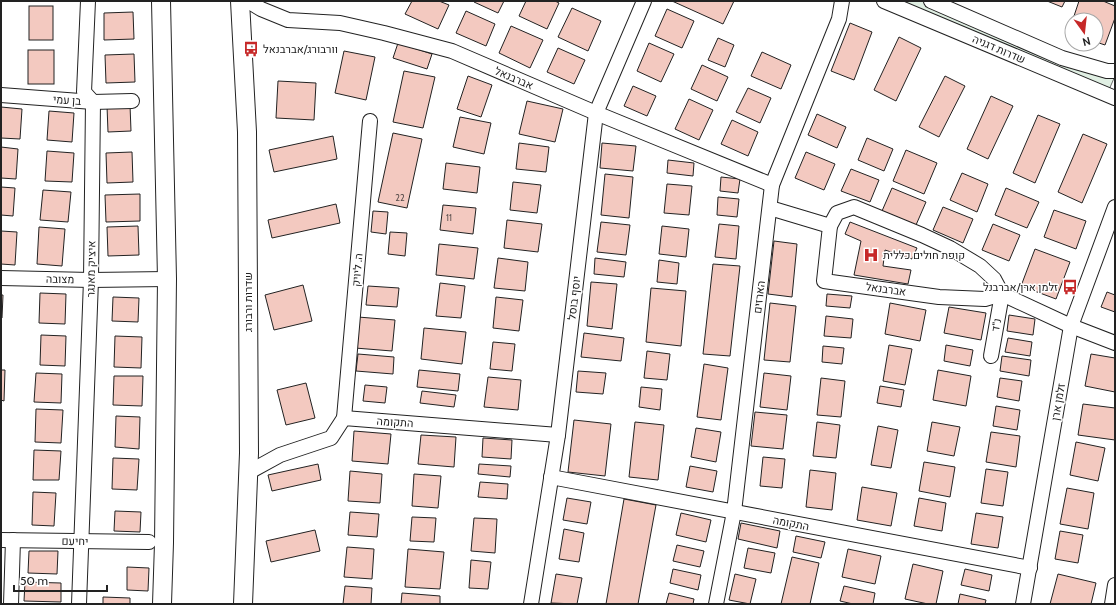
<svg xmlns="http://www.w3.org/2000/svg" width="1116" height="605" viewBox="0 0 1116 605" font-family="Cabin,Heebo,sans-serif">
<rect width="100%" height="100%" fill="#fff"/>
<!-- green -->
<polygon fill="#e0efe3" stroke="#6f6f6f" points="892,1 924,1 1063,63 1115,76 1108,92"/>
<!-- building -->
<g fill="#f3c9c0" stroke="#222">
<polygon points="412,1 439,1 449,5 438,29 405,14"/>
<polygon points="475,1 504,1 498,13 474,2"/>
<polygon points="526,1 555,1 559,3 547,29 519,16"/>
<polygon points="672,1 734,1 723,24"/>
<polygon points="1047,1 1065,1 1062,7"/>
<polygon points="1079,1 1103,1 1115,6 1115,18 1105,45 1096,42 1096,20 1073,20 1074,16"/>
<rect x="29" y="6" width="24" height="34"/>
<polygon points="572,8 601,21 588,51 558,37"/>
<polygon points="667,9 694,21 682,48 655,36"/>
<polygon points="466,11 495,24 486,46 456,33"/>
<polygon points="133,12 134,39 104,40 104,13"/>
<polygon points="850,23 872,32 854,80 831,71"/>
<polygon points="511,26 543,40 530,68 499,53"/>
<polygon points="899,37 921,48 896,101 874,90"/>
<polygon points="718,38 734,45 725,67 708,60"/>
<polygon points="398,43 432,54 427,69 393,58"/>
<polygon points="649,43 674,54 661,82 637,71"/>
<polygon points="558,48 585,60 574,84 547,72"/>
<rect x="28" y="50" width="26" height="34"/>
<polygon points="344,51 375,57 366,100 335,93"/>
<polygon points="762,52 791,65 781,89 751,76"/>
<polygon points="134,54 135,82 106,83 105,55"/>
<polygon points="702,65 728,77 717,101 691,89"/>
<polygon points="404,71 435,77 423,128 393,122"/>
<polygon points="468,76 492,85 481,117 457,109"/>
<polygon points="945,76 965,86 939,137 919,127"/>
<polygon points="278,81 316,83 314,120 276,118"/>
<polygon points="633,86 656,96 647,116 624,106"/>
<polygon points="748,88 771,98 760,123 736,112"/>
<polygon points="991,96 1013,106 988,159 967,149"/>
<polygon points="689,99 713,110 699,140 675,129"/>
<polygon points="527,101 563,109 555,142 519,134"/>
<polygon points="130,105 131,131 108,132 107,106"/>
<polygon points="1,107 22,109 20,139 1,138"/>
<polygon points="49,111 74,113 72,142 47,140"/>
<polygon points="817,114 846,127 837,148 808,135"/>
<polygon points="1038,115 1060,124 1035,183 1013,173"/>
<polygon points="460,117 491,123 484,154 453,147"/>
<polygon points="732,120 758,132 748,156 721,144"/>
<polygon points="393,133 422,139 407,208 378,202"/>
<polygon points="1083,134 1107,144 1082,203 1058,192"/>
<polygon points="333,136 337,159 274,172 269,150"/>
<polygon points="867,138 893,149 884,171 858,160"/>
<polygon points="519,143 549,147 546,172 516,169"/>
<polygon points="602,143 636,146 633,171 600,168"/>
<polygon points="1,147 18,149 16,179 1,178"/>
<polygon points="906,150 937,163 924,194 893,181"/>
<polygon points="47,151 74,153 72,182 45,181"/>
<polygon points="132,152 133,182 107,183 106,153"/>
<polygon points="806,152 835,164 824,190 795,178"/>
<polygon points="668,160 694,163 693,176 667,173"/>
<polygon points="446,163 480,167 477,193 443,189"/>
<polygon points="851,169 879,180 870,202 841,191"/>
<polygon points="962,173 988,184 977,212 950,200"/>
<polygon points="605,174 633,177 629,218 601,215"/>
<polygon points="721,177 740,179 738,193 720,191"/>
<polygon points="513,182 541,185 537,213 510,210"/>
<polygon points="667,184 692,186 689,215 664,213"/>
<polygon points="1,187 15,188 13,216 1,215"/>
<polygon points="892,188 926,202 916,225 882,211"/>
<polygon points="1006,188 1039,202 1027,228 995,215"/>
<polygon points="43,190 71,192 68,222 40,220"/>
<polygon points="140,194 140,221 106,222 105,195"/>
<polygon points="718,197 739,199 737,217 717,215"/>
<polygon points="336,204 340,223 272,238 268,220"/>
<polygon points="443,205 476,208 473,234 440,230"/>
<polygon points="943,207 973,219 963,243 933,230"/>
<polygon points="1054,210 1086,221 1076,249 1044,237"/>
<polygon points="373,211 388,212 386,234 371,232"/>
<polygon points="507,220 542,224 538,252 504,248"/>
<polygon points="601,222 630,225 626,255 597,252"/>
<polygon points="850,222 917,248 912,259 885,250 883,266 911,270 908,284 854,275 861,241 845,234"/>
<polygon points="719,224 739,226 736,259 715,257"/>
<polygon points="993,224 1020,235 1009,261 982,250"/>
<polygon points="138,226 139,255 108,256 107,227"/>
<polygon points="662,226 689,229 686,257 659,254"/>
<polygon points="39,227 65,229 62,266 37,264"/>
<polygon points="1,231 17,232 15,265 1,264"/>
<polygon points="390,232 407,233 405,256 388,254"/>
<polygon points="774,241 797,244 792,297 768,294"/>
<polygon points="439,244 478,248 474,279 436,275"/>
<polygon points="1035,249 1070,262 1056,299 1021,286"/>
<polygon points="498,258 528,262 525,291 494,288"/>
<polygon points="595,258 626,262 624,277 594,274"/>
<polygon points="659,260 679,263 677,284 657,282"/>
<polygon points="713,264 740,266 730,356 703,354"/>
<polygon points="591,282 617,284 612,329 587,326"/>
<polygon points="440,283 465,286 461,318 436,316"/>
<polygon points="303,285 312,321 274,330 265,295"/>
<polygon points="368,286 399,288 397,307 366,305"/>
<polygon points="651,288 686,291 681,346 646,342"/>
<polygon points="1107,292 1115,295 1115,312 1101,307"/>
<polygon points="40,293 66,294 65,324 39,323"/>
<polygon points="827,294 852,296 850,308 826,306"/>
<polygon points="1,295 3,295 2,318 1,318"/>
<polygon points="113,297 139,298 138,322 112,321"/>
<polygon points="496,297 523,300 519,331 493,328"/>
<polygon points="770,303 796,306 790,362 764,360"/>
<polygon points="890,303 926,310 920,341 885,334"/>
<polygon points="949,307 986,313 981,340 944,333"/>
<polygon points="1009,315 1035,319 1033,335 1007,331"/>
<polygon points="826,316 853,319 851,338 824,336"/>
<polygon points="358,317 395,320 392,351 355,348"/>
<polygon points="424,328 466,332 462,364 421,359"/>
<polygon points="584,333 624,338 621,361 581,357"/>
<polygon points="41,335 66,336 65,366 40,365"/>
<polygon points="115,336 142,337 141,368 114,367"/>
<polygon points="1008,338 1032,342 1030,356 1005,352"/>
<polygon points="493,342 515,344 512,371 490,369"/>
<polygon points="889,345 912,349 905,385 883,381"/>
<polygon points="946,345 973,350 970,366 944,361"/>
<polygon points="823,346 844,348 842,364 822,362"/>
<polygon points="647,351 670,354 667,380 644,378"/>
<polygon points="358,354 394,357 393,374 356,371"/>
<polygon points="1091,354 1115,358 1115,392 1085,386"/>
<polygon points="1002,356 1031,360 1029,376 1000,371"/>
<polygon points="704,364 728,368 721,420 697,417"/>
<polygon points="1,370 5,370 4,401 1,400"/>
<polygon points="419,370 460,374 458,391 417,387"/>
<polygon points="938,370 971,376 966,406 933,400"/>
<polygon points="578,371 606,373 603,394 576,392"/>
<polygon points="36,373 62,374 61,403 34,402"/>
<polygon points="764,373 791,376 787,410 760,407"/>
<polygon points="114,376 143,376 142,406 113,405"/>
<polygon points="488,377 521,380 518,410 484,407"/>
<polygon points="821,378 845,381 841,417 817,415"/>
<polygon points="1000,378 1022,381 1019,401 997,397"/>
<polygon points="306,383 315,418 286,425 277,390"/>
<polygon points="365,385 387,387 385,403 363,401"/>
<polygon points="880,386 904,390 901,407 877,403"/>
<polygon points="641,387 662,389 660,410 639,407"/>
<polygon points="422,391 456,395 454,407 420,403"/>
<polygon points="1083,404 1115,408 1115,440 1078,435"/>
<polygon points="996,406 1020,410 1017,430 993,426"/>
<polygon points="36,409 63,410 61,443 35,442"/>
<polygon points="755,412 787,415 783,449 751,446"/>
<polygon points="116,416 140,417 139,449 115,447"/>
<polygon points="574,420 611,424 605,476 568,472"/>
<polygon points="635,422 664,425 658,480 629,477"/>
<polygon points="817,422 840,425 836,458 813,456"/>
<polygon points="932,422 960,427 954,456 927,451"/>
<polygon points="878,426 898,430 891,468 871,465"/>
<polygon points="696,428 721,432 716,462 691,457"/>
<polygon points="354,431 391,434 388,464 352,461"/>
<polygon points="991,432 1020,436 1016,467 986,462"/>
<polygon points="421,435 456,437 454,467 418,464"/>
<polygon points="483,438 512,440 511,459 482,457"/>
<polygon points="1076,442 1105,448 1098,481 1070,475"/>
<polygon points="34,450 61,451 59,480 33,480"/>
<polygon points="763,457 785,459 782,488 760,486"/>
<polygon points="113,458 139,459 137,490 112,489"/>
<polygon points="924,462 955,467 950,497 919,491"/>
<polygon points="318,464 321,480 272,491 268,475"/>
<polygon points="479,464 511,466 510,477 478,474"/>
<polygon points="690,466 717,471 713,492 686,487"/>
<polygon points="986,469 1008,472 1003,506 981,503"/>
<polygon points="810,470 836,473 832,510 806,507"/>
<polygon points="350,471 382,474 380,503 348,501"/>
<polygon points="414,474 441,476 438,508 412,506"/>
<polygon points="480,482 508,484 507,499 478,497"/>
<polygon points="862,487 897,493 891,526 857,520"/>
<polygon points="1067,488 1094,493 1088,529 1060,524"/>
<polygon points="33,492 56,493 54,526 32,525"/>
<polygon points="567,498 591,502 587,524 563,520"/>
<polygon points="919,498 946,503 942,531 914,526"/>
<polygon points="624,499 656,505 638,604 606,604"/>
<polygon points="115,511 141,512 140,532 114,531"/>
<polygon points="350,512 379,514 377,537 348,535"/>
<polygon points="681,513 711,520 706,542 676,535"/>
<polygon points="976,513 1003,517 998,548 971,544"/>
<polygon points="412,517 436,518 434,542 410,541"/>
<polygon points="474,518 497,519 495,553 471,551"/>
<polygon points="741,523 780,531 777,548 738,539"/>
<polygon points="564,529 584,533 579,562 559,559"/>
<polygon points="315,530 320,551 271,562 266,541"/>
<polygon points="1060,531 1083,535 1078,563 1055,559"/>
<polygon points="796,536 825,542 821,558 793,552"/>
<polygon points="677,545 704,551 700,567 673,561"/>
<polygon points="347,547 374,549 372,579 344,577"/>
<polygon points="748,548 775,553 771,573 744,568"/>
<polygon points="408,549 444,552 440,589 405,587"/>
<polygon points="848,549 881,556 875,584 842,577"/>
<polygon points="29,551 58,551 57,574 28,573"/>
<polygon points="792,557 819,563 810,604 781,604"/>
<polygon points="471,560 491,562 488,589 469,588"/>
<polygon points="913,564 943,571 936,604 928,604 905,599"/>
<polygon points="127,567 149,568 148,591 127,590"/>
<polygon points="673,569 701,575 698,590 670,583"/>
<polygon points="965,569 992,575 989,591 961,585"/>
<polygon points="556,574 582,578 577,604 551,603"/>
<polygon points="735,574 756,579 750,604 729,600"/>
<polygon points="1058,574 1096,583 1091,604 1050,604"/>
<polygon points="25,582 61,583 61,602 24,601"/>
<polygon points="345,586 372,588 371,604 343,604"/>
<polygon points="844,586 875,593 873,604 853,604 840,601"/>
<polygon points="402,593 440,596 440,604 401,604"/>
<polygon points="669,593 694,599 693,604 666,604"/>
<polygon points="960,594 986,600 985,604 958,604"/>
<polygon points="103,597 130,598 130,604 103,604"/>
</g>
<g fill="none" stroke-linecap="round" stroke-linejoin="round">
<!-- minor casing -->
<g stroke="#222" stroke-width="16">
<g id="minor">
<polyline points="248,1 261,9 288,20 340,23 384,33 452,51 596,113 772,185"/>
<polyline points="884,1 1115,98"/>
<polyline points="931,1 1062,58 1107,71 1115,71"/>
<polyline points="1,95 93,102 132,101"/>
<polyline points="770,208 830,226 824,281 939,297 985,299 1002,294"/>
<polyline points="830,226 837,213 854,207 922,235 950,248 980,266 994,279 1002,294 1071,326 1115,343"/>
<polyline points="1,278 91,280 167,279"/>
<polyline points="991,356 1002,294"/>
<polyline points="344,418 370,121"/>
<polyline points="249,472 280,455 331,438 344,418 558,435"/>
<polyline points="551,477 1030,568"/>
<polyline points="1,540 149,542"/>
<polyline points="11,604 13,540"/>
<polyline points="79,604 91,280 93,102 84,92 88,1"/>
<polyline points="531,604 558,435 596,113 644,1"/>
<polyline points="716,604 734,512 772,185 839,19 842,1"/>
<polyline points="1023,604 1071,326 1115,207"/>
<polyline points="1112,604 1115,585"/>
</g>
</g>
<!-- major casing -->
<g stroke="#222" stroke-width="20">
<g id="major">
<polyline points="161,1 167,279 164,543 162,604"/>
<polyline points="240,1 247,132 249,453 243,604"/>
</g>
</g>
<!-- minor -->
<use href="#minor" stroke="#fff" stroke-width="14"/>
<!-- major -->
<use href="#major" stroke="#fff" stroke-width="18"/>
</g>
<!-- icons -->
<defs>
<g id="bus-bare" transform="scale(1.2)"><path d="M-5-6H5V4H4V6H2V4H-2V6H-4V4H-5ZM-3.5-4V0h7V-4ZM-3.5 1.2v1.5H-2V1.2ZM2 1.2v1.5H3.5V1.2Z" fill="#c62828" stroke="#fff" stroke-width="2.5" paint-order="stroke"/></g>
<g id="hospital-bare" transform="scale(1.2)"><path d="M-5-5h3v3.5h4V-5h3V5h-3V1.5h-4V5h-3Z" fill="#c62828" stroke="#fff" stroke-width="2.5" paint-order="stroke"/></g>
</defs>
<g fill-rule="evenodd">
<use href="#bus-bare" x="251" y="49"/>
<use href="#hospital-bare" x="871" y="255"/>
<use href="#bus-bare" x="1070" y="287"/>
</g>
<g text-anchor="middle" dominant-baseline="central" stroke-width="3" stroke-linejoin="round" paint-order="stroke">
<!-- number labels -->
<g font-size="9" fill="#564c4a">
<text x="400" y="197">22</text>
<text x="449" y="217">11</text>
</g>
<!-- poi labels -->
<g font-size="11" fill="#222" stroke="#fff" text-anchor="start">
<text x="263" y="49">וורבורג/אברבנאל</text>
<text x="883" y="255">קופת חולים כללית</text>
<text x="1058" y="287" text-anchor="end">זלמן ארן/אברבנל</text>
</g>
<!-- street labels -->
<g font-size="11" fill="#222" stroke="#fff">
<text transform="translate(999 49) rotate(23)">שדרות דגניה</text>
<text transform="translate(514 78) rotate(23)">אברבנאל</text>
<text transform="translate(67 100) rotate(4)">בן עמי</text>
<text transform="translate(91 269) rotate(-89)">איציק מאנגר</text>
<text transform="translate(357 270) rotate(-85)">ה. ליויק</text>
<text transform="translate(60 279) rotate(1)">מצובה</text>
<text transform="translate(886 289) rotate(8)">אברבנאל</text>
<text transform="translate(759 297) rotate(-83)">הארזים</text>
<text transform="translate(574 298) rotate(-83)">יוסף בוסל</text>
<text transform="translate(248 302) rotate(-90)">שדרות ורבורג</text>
<text transform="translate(996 325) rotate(-80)">נ"ד</text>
<text transform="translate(1058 402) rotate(-80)">זלמן ארן</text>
<text transform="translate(395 422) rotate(4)">התקומה</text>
<text transform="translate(791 523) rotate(11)">התקומה</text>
<text transform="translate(75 541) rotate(1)">יחיעם</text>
</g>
</g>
<!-- border -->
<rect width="1116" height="605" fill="none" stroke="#222222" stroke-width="4"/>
<!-- north arrow -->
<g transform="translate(1084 32) rotate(165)"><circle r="19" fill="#ffffff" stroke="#a7a7a7"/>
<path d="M0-3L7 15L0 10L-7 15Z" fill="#c62828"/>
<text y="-6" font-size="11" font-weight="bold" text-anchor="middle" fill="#222222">N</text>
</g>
<!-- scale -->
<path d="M14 585v6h93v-6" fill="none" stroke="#222222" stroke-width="2"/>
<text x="20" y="585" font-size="12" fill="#222222" stroke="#ffffff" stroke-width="3" paint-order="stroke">50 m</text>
</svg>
